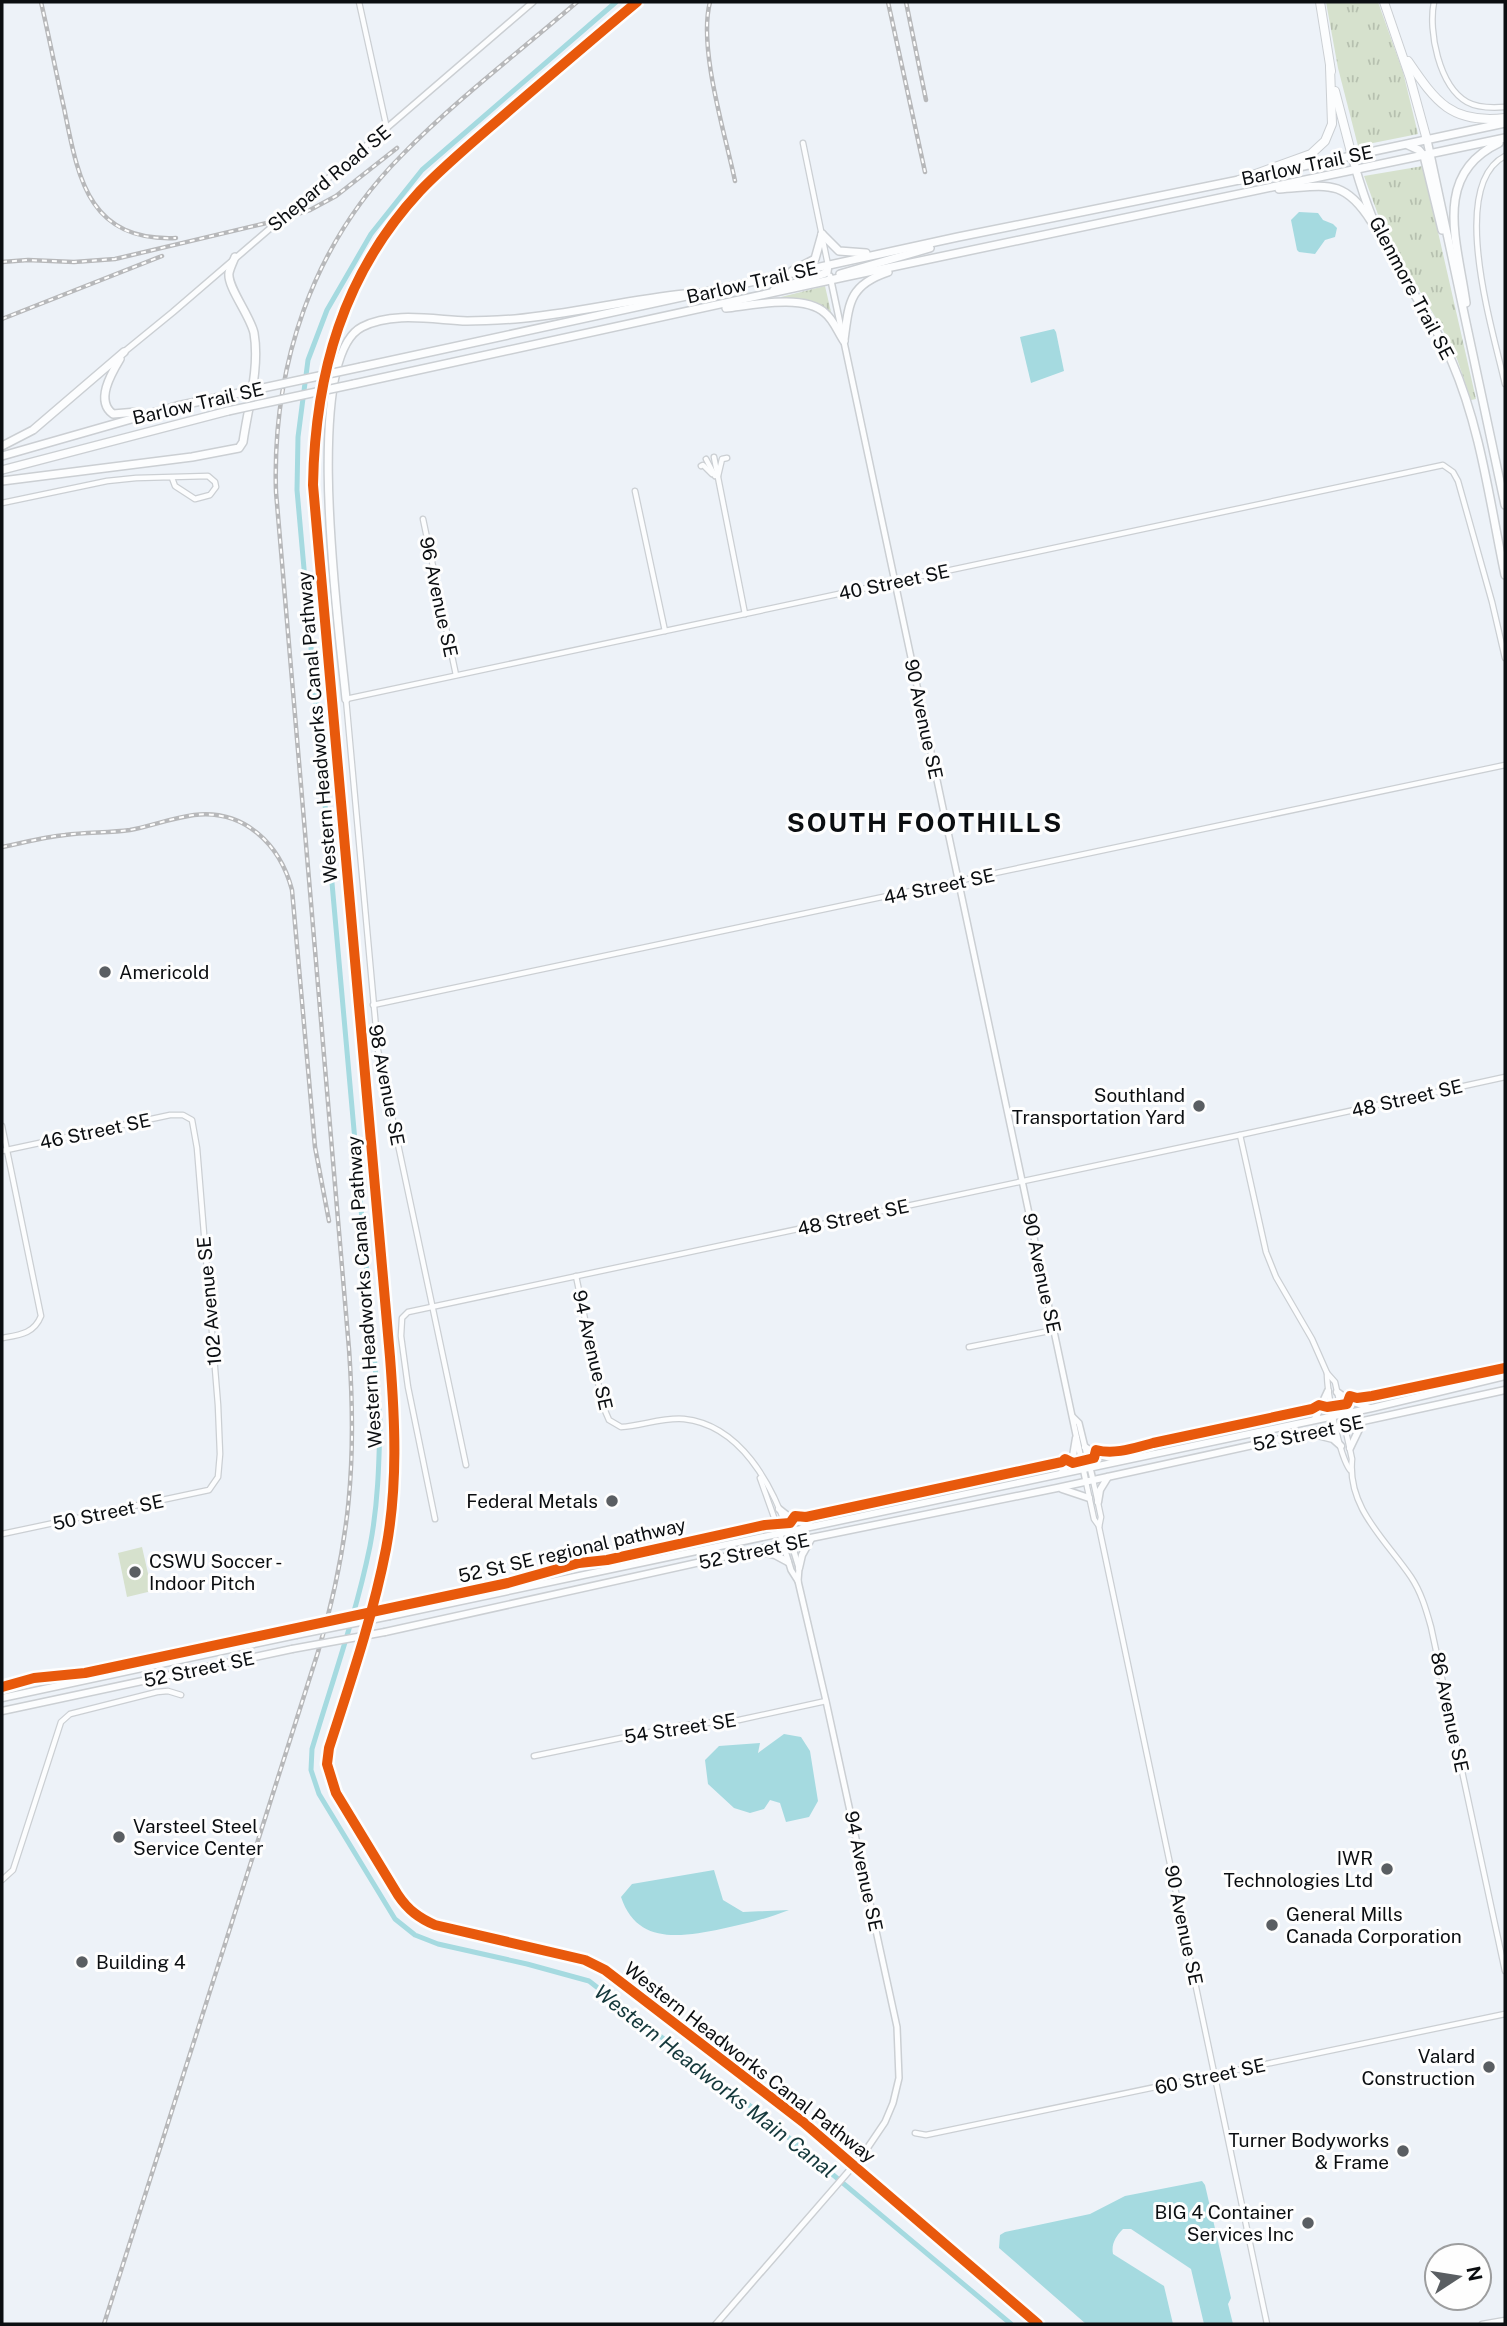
<svg xmlns="http://www.w3.org/2000/svg" width="1507" height="2326" viewBox="0 0 1507 2326" font-family="'Public Sans',sans-serif">
<defs>
<pattern id="grass-tufts" width="24" height="20" patternUnits="userSpaceOnUse" patternTransform="scale(1.75)"><rect width="24" height="20" fill="#d6e1cd"/><path d="M3 7l-1-3M5 7V3M7 7l1-3M15 17l-1-3M17 17v-4M19 17l1-3" fill="none" stroke="#b6c0af"/></pattern>
</defs>
<rect width="100%" height="100%" fill="#edf2f8"/>
<!-- grass -->
<g fill="url(#grass-tufts)">
<polygon points="1326,2 1378,2 1403,72 1418,134 1358,146 1338,68"/>
<polygon points="1423,166 1476,399 1471,400 1457,359 1443,330 1384,231 1364,176"/>
<path d="M 825,286 L 831,312 L 829,314 C 813,301 800,298 781,299 L 781,297 Z"/>
</g>
<!-- park -->
<polygon fill="#d6e1cd" points="142,1547 152,1591 127,1597 118,1553"/>
<!-- water -->
<g fill="#a5dae0">
<polygon points="1299,212 1318,213 1323,220 1333,224 1337,228 1335,237 1325,240 1315,254 1299,252 1297,250 1291,220"/>
<polygon points="1054,329 1056,332 1064,371 1031,383 1020,337"/>
<polygon points="784,1734 801,1737 810,1751 818,1801 809,1817 786,1822 780,1803 770,1800 764,1809 750,1813 734,1808 708,1784 705,1760 719,1746 760,1743 758,1753"/>
<path d="M 714,1870 L 723,1900 L 743,1912 L 789,1910 C 766,1919 745,1924 721,1929 C 681,1937 637,1945 621,1897 L 632,1884 Z"/>
<path d="M 1202,2181 L 1205,2185 L 1231,2298 L 1228,2304 L 1233,2324 L 1204,2324 L 1191,2269 L 1131,2229 L 1123,2229 C 1116,2236 1111,2244 1113,2254 L 1164,2286 L 1173,2324 L 1086,2324 L 999,2248 L 1000,2235 L 1005,2232 L 1090,2214 L 1125,2196 Z"/>
</g>
<g fill="none" stroke-linecap="round" stroke-linejoin="round">
<!-- canal -->
<path stroke="#a5dae0" stroke-width="5" d="M 616,2 L 422,170 L 371,234 L 327,310 L 308,360 L 298,437 L 297,490 L 380,1422 C 379,1464 378,1505 370,1546 C 356,1615 332,1682 312,1749 L 311,1770 L 319,1794 L 395,1919 L 415,1935 L 438,1944 L 527,1964 L 589,1981 L 758,2112 L 1011,2324"/>
<!-- minor casing -->
<g stroke="#cbcfd3" stroke-width="7">
<g id="minor">
<polyline points="359,2 387,129"/>
<path d="M 1434,2 C 1428,31 1439,86 1467,102 C 1478,108 1493,108 1505,107"/>
<polyline points="803,143 828,265"/>
<path d="M 1505,156 C 1447,186 1494,334 1505,384"/>
<polyline points="714,457 745,614"/>
<polyline points="706,459 715,476"/>
<polyline points="701,466 703,465 712,474"/>
<polyline points="718,476 722,459 727,458"/>
<polyline points="635,491 665,631"/>
<polyline points="2,503 107,481 136,478 208,476 215,482 216,487 210,495 195,499 175,486 172,478"/>
<polyline points="423,519 456,675"/>
<polyline points="373,1005 1505,765"/>
<path d="M 2,1126 L 41,1316 C 34,1334 19,1335 2,1338"/>
<path d="M 1240,1135 L 1266,1252 L 1276,1277 L 1312,1339 L 1327,1373 L 1335,1382 L 1352,1459 C 1347,1508 1386,1540 1411,1577 C 1421,1592 1426,1609 1431,1627 L 1505,1971"/>
<polyline points="2,1151 170,1115 183,1115 192,1120 197,1148 218,1405 220,1454 218,1477 209,1490 2,1534"/>
<path d="M 576,1276 L 603,1406 L 609,1420 L 621,1427 C 642,1426 663,1417 684,1419 C 740,1425 772,1484 788,1532"/>
<polyline points="969,1347 1054,1330"/>
<path d="M 1327,1373 C 1327,1392 1339,1455 1350,1470"/>
<polyline points="466,1465 378,1050 346,699 1443,465 1453,472 1458,481 1492,602 1505,658"/>
<polyline points="760,1478 780,1534"/>
<polyline points="1093,1480 1101,1517 1099,1527 1267,2324"/>
<polyline points="1086,1482 1094,1519 1099,1526"/>
<polyline points="435,1519 408,1387 401,1336 402,1318 408,1312 1240,1135 1505,1077"/>
<polyline points="534,1756 684,1725 739,1720 826,1701"/>
<polyline points="2,1880 13,1870 61,1722 70,1714 157,1692 168,1691 181,1695"/>
<polyline points="915,2133 926,2135 1505,2014"/>
<polyline points="1482,2324 1505,2320"/>
</g>
</g>
<!-- tertiary casing -->
<g stroke="#cbcfd3" stroke-width="8">
<g id="tertiary">
<polyline points="830,276 1086,1482"/>
<polyline points="124,352 173,312 533,2"/>
<polyline points="1073,1417 1079,1423 1093,1480"/>
<polyline points="780,1534 791,1570 798,1581"/>
<polyline points="716,2324 862,2156 885,2122 893,2103 899,2078 897,2027 826,1701 798,1581 799,1568 788,1532"/>
</g>
</g>
<!-- secondary casing -->
<g stroke="#cbcfd3" stroke-width="9">
<g id="secondary">
<polyline points="1337,1392 1348,1400 1370,1408"/>
<polyline points="1315,1419 1328,1391"/>
<polyline points="1309,1433 1333,1439 1341,1446"/>
<polyline points="1085,1447 1095,1454 1119,1460"/>
<polyline points="1350,1448 1363,1421"/>
<polyline points="1062,1472 1073,1456 1076,1438"/>
<polyline points="1062,1489 1089,1498"/>
<polyline points="1098,1502 1100,1490 1108,1477"/>
<polyline points="779,1509 793,1520 811,1526"/>
<polyline points="758,1551 775,1555 788,1562"/>
<polyline points="799,1568 802,1555 811,1539"/>
<polyline points="390,1616 1372,1408 1505,1376"/>
<polyline points="385,1632 791,1542 1057,1488 1505,1390"/>
<polyline points="2,1698 296,1635"/>
<polyline points="2,1711 292,1649"/>
</g>
</g>
<!-- primary casing -->
<g stroke="#cbcfd3" stroke-width="10">
<g id="primary">
<polyline points="1427,140 1505,505"/>
<polyline points="1408,145 1419,150 1424,156 1442,230"/>
<path d="M 1352,156 C 1360,185 1369,214 1383,241 C 1405,283 1433,319 1452,362 C 1481,429 1490,504 1505,575"/>
<polyline points="1262,175 1505,123"/>
<path d="M 1279,189 C 1325,186 1343,177 1371,221"/>
<polyline points="822,234 839,251 866,253"/>
<polyline points="792,271 815,259 822,234"/>
<polyline points="840,274 930,248"/>
<polyline points="774,290 823,274 827,272 828,265"/>
<path d="M 1466,303 C 1458,244 1431,175 1499,143"/>
<path d="M 726,308 C 753,305 804,294 825,313 C 833,319 838,332 844,341"/>
<path d="M 844,340 C 849,303 849,285 888,272"/>
<path d="M 120,359 C 111,374 95,401 113,414 L 137,412"/>
<polyline points="361,367 958,237 1244,179"/>
<polyline points="354,384 844,277 1505,138"/>
<polyline points="2,446 33,430 124,352"/>
<polyline points="2,456 177,406 230,395"/>
<polyline points="2,470 228,411"/>
<path d="M 2,481 L 192,457 L 239,448 L 243,442 C 248,407 260,368 254,333 C 250,315 227,287 229,273 C 230,268 233,262 235,257"/>
<path d="M 346,699 C 340,635 301,358 362,327 C 393,311 435,320 467,321 C 483,321 500,320 515,319 C 572,314 627,300 684,294"/>
</g>
</g>
<!-- motorway casing -->
<g stroke="#cbcfd3" stroke-width="10">
<g id="motorway">
<polyline points="1320,2 1331,71"/>
<polyline points="1384,2 1410,78 1427,140"/>
<path d="M 1408,61 C 1436,102 1451,124 1505,118"/>
<polyline points="1335,91 1352,156"/>
<polyline points="1239,180 1311,154 1325,141 1332,124 1330,67"/>
</g>
</g>
<!-- minor -->
<use href="#minor" stroke="#fcfdfe" stroke-width="4.5"/>
<!-- tertiary -->
<use href="#tertiary" stroke="#fcfdfe" stroke-width="5"/>
<!-- secondary -->
<use href="#secondary" stroke="#fcfdfe" stroke-width="6"/>
<!-- primary -->
<use href="#primary" stroke="#fcfdfe" stroke-width="7"/>
<!-- motorway -->
<use href="#motorway" stroke="#fcfdfe" stroke-width="8"/>
<!-- rail casing -->
<g stroke="#b7b8ba" stroke-width="4.5">
<g id="rail">
<path d="M 41,2 C 49,37 56,72 64,108 C 78,176 87,242 176,238"/>
<path d="M 710,2 C 698,48 725,133 735,181"/>
<polyline points="888,2 925,172"/>
<polyline points="906,2 926,100"/>
<polyline points="2,262 28,260 74,262 115,259 275,221 310,210 336,196 397,148"/>
<polyline points="2,319 162,256"/>
<path d="M 2,847 C 23,843 44,837 65,835 C 87,832 109,833 130,830 C 151,826 172,818 194,815 C 244,809 280,844 292,890 L 315,1147 L 329,1221"/>
<path d="M 104,2324 L 318,1652 C 350,1543 357,1462 349,1349 L 276,492 C 272,366 312,245 402,155 C 456,100 519,52 577,2"/>
</g>
</g>
<!-- rail -->
<use href="#rail" stroke="#fefefe" stroke-width="2" stroke-dasharray="5" stroke-linecap="butt"/>
<!-- secondary-bridge casing -->
<g stroke="#cbcfd3" stroke-width="9" stroke-linecap="butt">
<g id="secondary-bridge">
<polyline points="296,1635 390,1616"/>
<polyline points="292,1649 385,1632"/>
</g>
</g>
<!-- primary-bridge casing -->
<g stroke="#cbcfd3" stroke-width="10" stroke-linecap="butt">
<g id="primary-bridge">
<polyline points="230,395 361,367"/>
<polyline points="228,411 354,384"/>
</g>
</g>
<!-- secondary-bridge -->
<use href="#secondary-bridge" stroke="#fcfdfe" stroke-width="6"/>
<!-- primary-bridge -->
<use href="#primary-bridge" stroke="#fcfdfe" stroke-width="7"/>
<!-- cycleway casing -->
<g stroke="#fefefe" stroke-width="15">
<g id="cycleway">
<path d="M 637,2 C 595,37 553,73 511,109 C 480,136 448,162 420,191 C 343,274 315,374 313,485 L 390,1357 C 395,1421 398,1485 386,1549 C 373,1616 350,1683 329,1748 L 327,1764 L 336,1793 L 398,1895 C 408,1910 419,1918 435,1925 L 585,1960 L 605,1970 L 803,2122 L 1038,2324"/>
<path d="M 2,1687 L 34,1678 L 85,1673 L 508,1583 L 579,1563 L 607,1560 L 765,1525 L 790,1523 L 795,1516 L 806,1517 L 1062,1462 L 1065,1459 L 1073,1463 L 1094,1458 L 1096,1450 C 1115,1455 1134,1448 1153,1443 L 1312,1409 L 1319,1405 L 1327,1407 L 1347,1404 L 1350,1396 L 1357,1398 L 1372,1396 L 1505,1368"/>
</g>
</g>
<!-- cycleway -->
<use href="#cycleway" stroke="#e8590c" stroke-width="10"/>
</g>
<!-- markers -->
<g fill="#5a5e62" stroke="#fefefe" stroke-width="2.5">
<circle cx="105" cy="972" r="7"/>
<circle cx="1199" cy="1106" r="7"/>
<circle cx="612" cy="1501" r="7"/>
<circle cx="135" cy="1572" r="7"/>
<circle cx="119" cy="1837" r="7"/>
<circle cx="1387" cy="1869" r="7"/>
<circle cx="1272" cy="1925" r="7"/>
<circle cx="82" cy="1962" r="7"/>
<circle cx="1489" cy="2067" r="7"/>
<circle cx="1403" cy="2151" r="7"/>
<circle cx="1308" cy="2223" r="7"/>
</g>
<g text-anchor="middle" dominant-baseline="central" stroke-width="6" stroke-linejoin="round" paint-order="stroke">
<!-- street labels -->
<g font-size="19" fill="#0b0e11" stroke="#fefefe">
<text transform="translate(1307 165) rotate(-12)">Barlow Trail SE</text>
<text transform="translate(329 178) rotate(-40)">Shepard Road SE</text>
<text transform="translate(752 282) rotate(-13)">Barlow Trail SE</text>
<text transform="translate(1412 288) rotate(62)">Glenmore Trail SE</text>
<text transform="translate(198 403) rotate(-13)">Barlow Trail SE</text>
<text transform="translate(894 582) rotate(-12)">40 Street SE</text>
<text transform="translate(439 597) rotate(78)">96 Avenue SE</text>
<text transform="translate(924 719) rotate(78)">90 Avenue SE</text>
<text transform="translate(317 727) rotate(-95)">Western Headworks Canal Pathway</text>
<text transform="translate(939 886) rotate(-12)">44 Street SE</text>
<text transform="translate(387 1085) rotate(79)">98 Avenue SE</text>
<text transform="translate(1407 1098) rotate(-13)">48 Street SE</text>
<text transform="translate(95 1131) rotate(-12)">46 Street SE</text>
<text transform="translate(853 1217) rotate(-12)">48 Street SE</text>
<text transform="translate(1042 1273) rotate(78)">90 Avenue SE</text>
<text transform="translate(364 1292) rotate(-94)">Western Headworks Canal Pathway</text>
<text transform="translate(209 1301) rotate(-95)">102 Avenue SE</text>
<text transform="translate(593 1350) rotate(77)">94 Avenue SE</text>
<text transform="translate(1308 1433) rotate(-12)">52 Street SE</text>
<text transform="translate(108 1512) rotate(-12)">50 Street SE</text>
<text transform="translate(572 1550) rotate(-13)">52 St SE regional pathway</text>
<text transform="translate(754 1551) rotate(-12)">52 Street SE</text>
<text transform="translate(199 1669) rotate(-12)">52 Street SE</text>
<text transform="translate(1450 1712) rotate(78)">86 Avenue SE</text>
<text transform="translate(680 1728) rotate(-9)">54 Street SE</text>
<text transform="translate(864 1871) rotate(78)">94 Avenue SE</text>
<text transform="translate(1184 1925) rotate(78)">90 Avenue SE</text>
<text transform="translate(750 2062) rotate(38)">Western Headworks Canal Pathway</text>
<text transform="translate(1210 2076) rotate(-12)">60 Street SE</text>
</g>
<!-- poi labels -->
<g font-size="19" fill="#0b0e11" stroke="#fefefe" text-anchor="end">
<text x="119" y="972" text-anchor="start">Americold</text>
<text x="1185" y="1095">Southland<tspan x="1185" dy="22">Transportation Yard</tspan></text>
<text x="598" y="1501">Federal Metals</text>
<text x="149" y="1561" text-anchor="start">CSWU Soccer -<tspan x="149" dy="22">Indoor Pitch</tspan></text>
<text x="133" y="1826" text-anchor="start">Varsteel Steel<tspan x="133" dy="22">Service Center</tspan></text>
<text x="1373" y="1858">IWR<tspan x="1373" dy="22">Technologies Ltd</tspan></text>
<text x="1286" y="1914" text-anchor="start">General Mills<tspan x="1286" dy="22">Canada Corporation</tspan></text>
<text x="96" y="1962" text-anchor="start">Building 4</text>
<text x="1475" y="2056">Valard<tspan x="1475" dy="22">Construction</tspan></text>
<text x="1389" y="2140">Turner Bodyworks<tspan x="1389" dy="22">&amp; Frame</tspan></text>
<text x="1294" y="2212">BIG 4 Container<tspan x="1294" dy="22">Services Inc</tspan></text>
</g>
<!-- water labels -->
<g font-size="21" font-style="italic" fill="#14383b" stroke="#fefefe">
<text transform="translate(715 2081) rotate(38)">Western Headworks Main Canal</text>
</g>
<!-- district labels -->
<g font-size="26" font-weight="bold" letter-spacing="2" fill="#0b0e11" stroke="#fefefe">
<text x="925" y="822">SOUTH FOOTHILLS</text>
</g>
</g>
<!-- border -->
<rect width="1507" height="2326" fill="none" stroke="#0b0e11" stroke-width="7"/>
<!-- north arrow -->
<g transform="translate(1458 2277) rotate(78)"><circle r="33" fill="#fefefe" stroke="#9d9e9f" stroke-width="2"/>
<path d="M0-5L12 26L0 18L-12 26Z" fill="#5a5e62"/>
<text y="-10" font-size="19" font-weight="bold" text-anchor="middle" fill="#0b0e11">N</text>
</g>
</svg>
